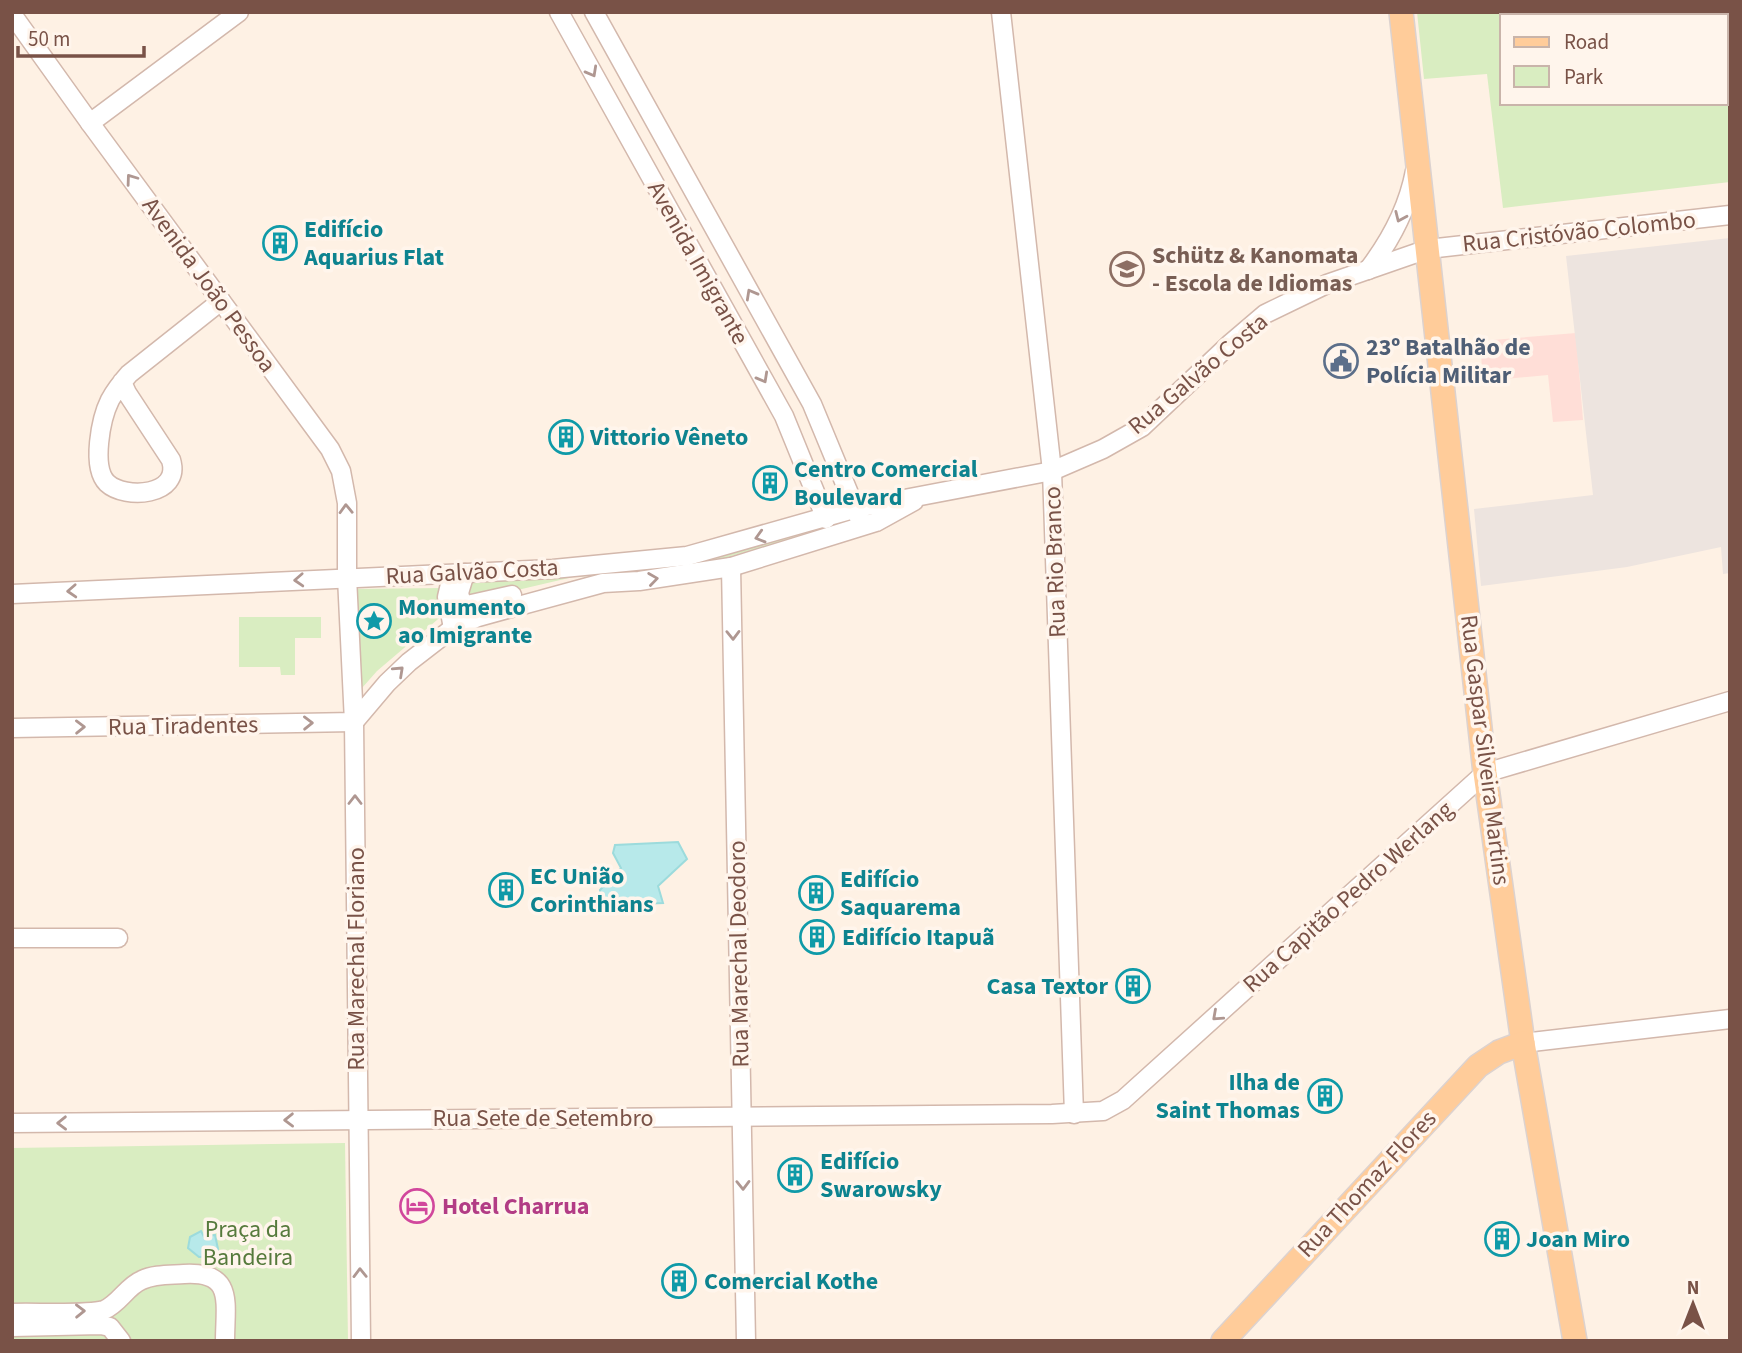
<svg xmlns="http://www.w3.org/2000/svg" width="1742" height="1353" viewBox="0 0 1742 1353" font-family="'Source Sans 3',sans-serif">
<rect width="100%" height="100%" fill="#fef1e4"/>
<!-- commercial -->
<polygon fill="#ffded7" points="1576,333 1583,420 1553,422 1548,375 1483,381 1480,341"/>
<!-- industrial -->
<polygon fill="#ede4df" points="1730,238 1730,573 1723,574 1721,547 1627,567 1481,586 1474,509 1593,495 1566,256"/>
<!-- green -->
<g fill="#d9edc1" fill-rule="evenodd">
<path d="M 1417,12 L 1730,12 L 1730,182 L 1503,208 L 1487,74 L 1424,79 ZM 1502,16 L 1726,16 L 1726,103 L 1502,103 Z"/>
<polygon points="856,513 857,519 721,559 653,572 573,577 483,598 468,596 465,583 472,580 674,565"/>
<polygon points="442,588 444,614 377,671 354,697 352,589"/>
<polygon points="239,617 321,617 321,638 295,638 295,675 281,675 280,667 239,667"/>
<polygon points="345,1143 348,1341 12,1341 12,1148"/>
</g>
<!-- water -->
<g fill="#b7e9ea" stroke="#9cdbdc" stroke-width="2">
<polygon points="678,842 687,859 658,886 663,903 610,905 600,900 600,890 621,868 613,853 615,845"/>
<polygon points="201,1231 204,1237 215,1235 218,1249 215,1256 199,1257 188,1248 190,1237"/>
</g>
<g fill="none" stroke-linecap="round" stroke-linejoin="round">
<!-- minor casing -->
<g stroke="#d3b8ac" stroke-width="21">
<g id="minor">
<polyline points="559,12 784,416 826,519"/>
<polyline points="594,12 812,404 860,520"/>
<polyline points="1001,12 1052,471 1074,1114"/>
<polyline points="12,14 90,123 330,449 341,471 347,503 347,577 354,722 361,1341"/>
<polyline points="90,123 239,12"/>
<path d="M 1368,270 C 1391,240 1408,208 1415,171"/>
<path d="M 122,382 L 127,393 L 171,460 C 182,496 125,500 107,483 C 91,467 101,418 110,400 C 115,391 122,382 129,374 L 221,301"/>
<polyline points="731,567 746,1341"/>
<polyline points="465,573 459,593 462,604 467,605 512,595"/>
<polyline points="451,580 447,597 453,628"/>
<polyline points="12,594 553,569 687,556 857,508 1052,471 1103,449 1142,427 1231,343 1265,314 1327,284 1428,249 1730,215"/>
<polyline points="12,728 354,722 387,683 409,662 453,628 478,617 603,583 639,581 731,567 876,522 914,501"/>
<polyline points="12,938 118,938"/>
<polyline points="1523,1043 1730,1019"/>
<polyline points="12,1123 1052,1114 1103,1111 1123,1100 1485,773 1730,701"/>
<path d="M 12,1313 C 32,1312 89,1315 104,1310 C 119,1304 127,1286 142,1280 C 154,1274 171,1275 184,1274 C 235,1271 225,1303 225,1341"/>
<polyline points="12,1327 101,1325 110,1327 121,1341"/>
</g>
</g>
<!-- major casing -->
<g stroke="#dcd2cf" stroke-width="26">
<g id="major">
<polyline points="1401,12 1485,773 1523,1043 1575,1341"/>
<polyline points="1223,1341 1478,1066 1499,1052 1523,1043"/>
</g>
</g>
<!-- minor -->
<use href="#minor" stroke="#fff" stroke-width="18"/>
<!-- major -->
<use href="#major" stroke="#ffcc9a" stroke-width="23"/>
</g>
<!-- one-way arrows -->
<defs><path id="oneway-chevron" d="M-2-3.5L2.5 0L-2 3.5" fill="none" stroke-width="1.6" stroke-linecap="round" stroke-linejoin="round" transform="scale(1.75)"/></defs>
<g stroke="#af9791">
<use href="#oneway-chevron" transform="translate(592 72) rotate(61)"/>
<use href="#oneway-chevron" transform="translate(131 179) rotate(-126)"/>
<use href="#oneway-chevron" transform="translate(1400 217) rotate(114)"/>
<use href="#oneway-chevron" transform="translate(751 294) rotate(-119)"/>
<use href="#oneway-chevron" transform="translate(763 378) rotate(61)"/>
<use href="#oneway-chevron" transform="translate(346 509) rotate(-92)"/>
<use href="#oneway-chevron" transform="translate(760 537) rotate(164)"/>
<use href="#oneway-chevron" transform="translate(653 579) rotate(-8)"/>
<use href="#oneway-chevron" transform="translate(299 580) rotate(177)"/>
<use href="#oneway-chevron" transform="translate(72 591) rotate(177)"/>
<use href="#oneway-chevron" transform="translate(733 635) rotate(89)"/>
<use href="#oneway-chevron" transform="translate(399 671) rotate(-43)"/>
<use href="#oneway-chevron" transform="translate(308 723) rotate(-1)"/>
<use href="#oneway-chevron" transform="translate(80 727) rotate(-1)"/>
<use href="#oneway-chevron" transform="translate(355 800) rotate(-90)"/>
<use href="#oneway-chevron" transform="translate(1217 1016) rotate(138)"/>
<use href="#oneway-chevron" transform="translate(289 1120) rotate(179)"/>
<use href="#oneway-chevron" transform="translate(62 1123) rotate(179)"/>
<use href="#oneway-chevron" transform="translate(743 1185) rotate(89)"/>
<use href="#oneway-chevron" transform="translate(360 1273) rotate(-91)"/>
<use href="#oneway-chevron" transform="translate(80 1311) rotate(-1)"/>
</g>
<!-- icons -->
<defs>
<g id="building-ring" transform="scale(1.75)"><circle r="9.5" fill="#fff5ec" stroke="#0f9aa8" stroke-width="1.5"/><path d="M-4-6H4V6H1V3H-1V6H-4ZM-2.5-4.3h1.7v1.8h-1.7ZM.8-4.3h1.7v1.8H.8ZM-2.5-1h1.7V.8h-1.7ZM.8-1h1.7V.8H.8Z" fill="#0f9aa8"/></g>
<g id="school-ring" transform="scale(1.75)"><circle r="9.5" fill="#fff5ec" stroke="#8d6e63" stroke-width="1.5"/><path d="M0-5L7-2L0 1L-7-2ZM-4 1L0 2.5L4 1V4Q0 6-4 4Z" fill="#8d6e63"/></g>
<g id="civic-ring" transform="scale(1.75)"><circle r="9.5" fill="#fff5ec" stroke="#5c6f8a" stroke-width="1.5"/><path d="M-.6-6.5H3V-4.5H.6V-3L4-1V1h2V6H-6V1h2V-1L-.6-3ZM-1.2 2.5V6h2.4V2.5Z" fill="#5c6f8a"/></g>
<g id="sight-ring" transform="scale(1.75)"><circle r="9.5" fill="#fff5ec" stroke="#0f9aa8" stroke-width="1.5"/><path d="M0-6L1.8-2.2L6-1.7L2.9 1.2L3.7 5.4L0 3.3L-3.7 5.4L-2.9 1.2L-6-1.7L-1.8-2.2Z" fill="#0f9aa8"/></g>
<g id="hotel-ring" transform="scale(1.75)"><circle r="9.5" fill="#fff5ec" stroke="#d1479c" stroke-width="1.5"/><path d="M-6-4.5h1.5V1H6V5H4.5V3h-9V5H-6ZM-4 0a1.8 1.8 0 1 1 3.6 0ZM.5 0V-2.5h3Q6-2.5 6 0Z" fill="#d1479c"/></g>
</defs>
<g fill-rule="evenodd">
<use href="#building-ring" x="280" y="243"/>
<use href="#school-ring" x="1127" y="269"/>
<use href="#civic-ring" x="1341" y="361"/>
<use href="#building-ring" x="566" y="437"/>
<use href="#building-ring" x="770" y="483"/>
<use href="#sight-ring" x="374" y="621"/>
<use href="#building-ring" x="506" y="890"/>
<use href="#building-ring" x="816" y="893"/>
<use href="#building-ring" x="817" y="937"/>
<use href="#building-ring" x="1133" y="986"/>
<use href="#building-ring" x="1325" y="1096"/>
<use href="#building-ring" x="795" y="1175"/>
<use href="#hotel-ring" x="417" y="1206"/>
<use href="#building-ring" x="1502" y="1239"/>
<use href="#building-ring" x="679" y="1281"/>
</g>
<g text-anchor="middle" dominant-baseline="central" stroke-width="7" stroke-linejoin="round" paint-order="stroke">
<!-- culture labels -->
<g font-size="24" font-weight="bold" fill="#0d838f" stroke="#fff5ec" text-anchor="start">
<text x="304" y="229">Edifício<tspan x="304" dy="28">Aquarius Flat</tspan></text>
<text x="590" y="437">Vittorio Vêneto</text>
<text x="794" y="469">Centro Comercial<tspan x="794" dy="28">Boulevard</tspan></text>
<text x="398" y="607">Monumento<tspan x="398" dy="28">ao Imigrante</tspan></text>
<text x="530" y="876">EC União<tspan x="530" dy="28">Corinthians</tspan></text>
<text x="840" y="879">Edifício<tspan x="840" dy="28">Saquarema</tspan></text>
<text x="842" y="937">Edifício Itapuã</text>
<text x="1108" y="986" text-anchor="end">Casa Textor</text>
<text x="1300" y="1082" text-anchor="end">Ilha de<tspan x="1300" dy="28">Saint Thomas</tspan></text>
<text x="820" y="1161">Edifício<tspan x="820" dy="28">Swarowsky</tspan></text>
<text x="1526" y="1239">Joan Miro</text>
<text x="704" y="1281">Comercial Kothe</text>
</g>
<!-- street labels -->
<g font-size="24" fill="#795247" stroke="#fff5ec">
<text transform="translate(1579 232) rotate(-6)">Rua Cristóvão Colombo</text>
<text transform="translate(698 263) rotate(61)">Avenida Imigrante</text>
<text transform="translate(209 285) rotate(54)">Avenida João Pessoa</text>
<text transform="translate(1198 374) rotate(-40)">Rua Galvão Costa</text>
<text transform="translate(1055 562) rotate(-92)">Rua Rio Branco</text>
<text transform="translate(472 572) rotate(-3)">Rua Galvão Costa</text>
<text transform="translate(183 726) rotate(-1)">Rua Tiradentes</text>
<text transform="translate(1485 750) rotate(83)">Rua Gaspar Silveira Martins</text>
<text transform="translate(1348 897) rotate(-42)">Rua Capitão Pedro Werlang</text>
<text transform="translate(739 954) rotate(-91)">Rua Marechal Deodoro</text>
<text transform="translate(356 959) rotate(-90)">Rua Marechal Floriano</text>
<text x="543" y="1118">Rua Sete de Setembro</text>
<text transform="translate(1367 1184) rotate(-47)">Rua Thomaz Flores</text>
</g>
<!-- education labels -->
<g font-size="24" font-weight="bold" fill="#785e54" stroke="#fff5ec" text-anchor="start">
<text x="1152" y="255">Schütz &amp; Kanomata<tspan x="1152" dy="28">- Escola de Idiomas</tspan></text>
</g>
<!-- service labels -->
<g font-size="24" font-weight="bold" fill="#4e5e75" stroke="#fff5ec" text-anchor="start">
<text x="1366" y="347">23º Batalhão de<tspan x="1366" dy="28">Polícia Militar</tspan></text>
</g>
<!-- hotel labels -->
<g font-size="24" font-weight="bold" fill="#b23c85" stroke="#fff5ec" text-anchor="start">
<text x="442" y="1206">Hotel Charrua</text>
</g>
<!-- park labels -->
<g font-size="24" fill="#567a3c" stroke="#fff5ec">
<text x="248" y="1229">Praça da<tspan x="248" dy="28">Bandeira</tspan></text>
</g>
</g>
<!-- border -->
<rect width="1742" height="1353" fill="none" stroke="#795247" stroke-width="28"/>
<!-- legend -->
<rect x="1500" y="14" width="228" height="91" fill="#fff5ec" stroke="#c9b4aa" stroke-width="2"/>
<rect x="1514" y="37" width="35" height="10" fill="#ffcc9a" stroke="#c9b4aa" stroke-width="2"/>
<text x="1564" y="49" font-size="21" fill="#795247">Road</text>
<rect x="1514" y="66" width="35" height="21" fill="#d9edc1" stroke="#c9b4aa" stroke-width="2"/>
<text x="1564" y="84" font-size="21" fill="#795247">Park</text>
<!-- north arrow -->
<g transform="translate(1693 1304)" stroke="#fff5ec" stroke-width="5" paint-order="stroke">
<path d="M0-5L12 26L0 18L-12 26Z" fill="#795247"/>
<text y="-10" font-size="19" font-weight="bold" text-anchor="middle" fill="#795247">N</text>
</g>
<!-- scale -->
<path d="M18 46v10h126v-10" fill="none" stroke="#795247" stroke-width="3.5"/>
<text x="28" y="46" font-size="21" fill="#795247" stroke="#fff5ec" stroke-width="5" paint-order="stroke">50 m</text>
</svg>
